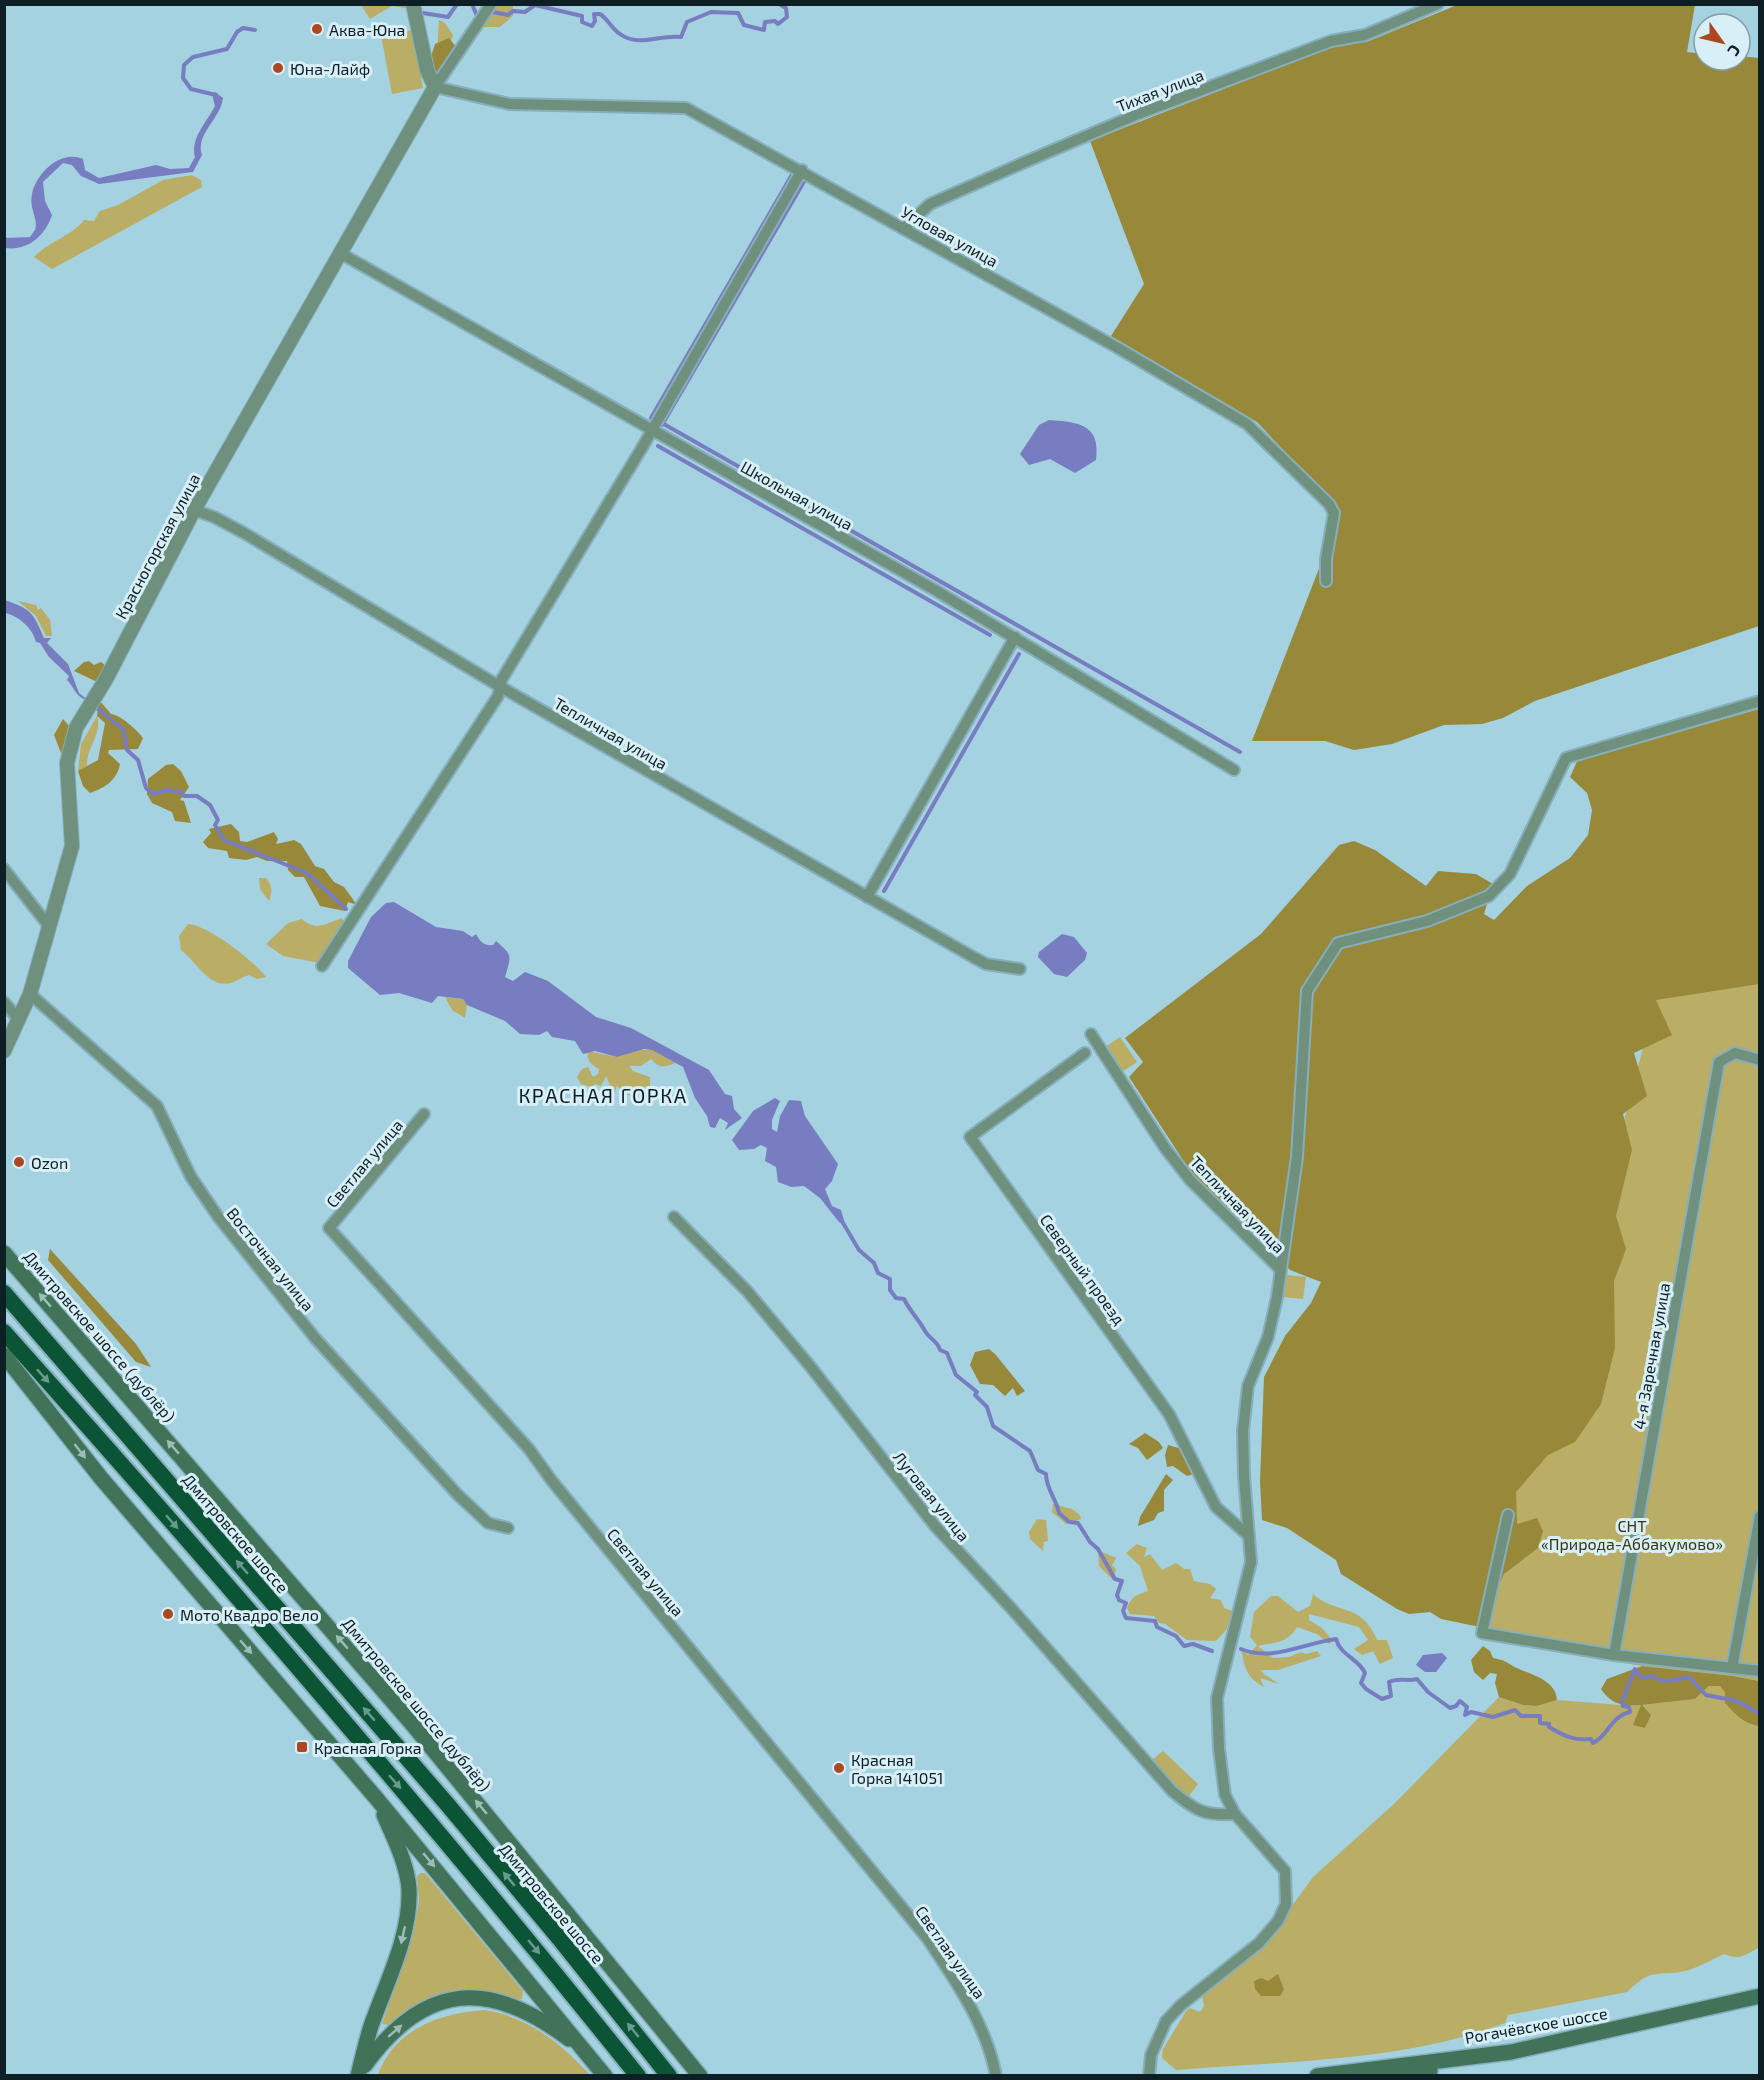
<svg xmlns="http://www.w3.org/2000/svg" width="1764" height="2080" viewBox="0 0 1764 2080" font-family="'Exo 2',sans-serif">
<rect width="100%" height="100%" fill="#a4d2e1"/>
<!-- green -->
<g fill="#baae66">
<polygon points="361,5 409,5 410,9 392,6 370,19"/>
<polygon points="495,5 513,5 513,16 500,27 479,27"/>
<polygon points="439,20 445,23 453,35 449,47 437,54"/>
<polygon points="412,30 423,88 392,94 381,35"/>
<path d="M 192,175 L 201,180 L 202,187 L 52,269 L 34,257 C 48,242 73,235 84,220 L 94,221 L 100,211 L 118,205 L 163,180 Z"/>
<polygon points="18,601 36,605 38,610 41,608 50,620 52,636 46,636 36,616"/>
<path d="M 97,716 C 103,733 86,748 87,766 L 78,771 L 81,744 Z"/>
<path d="M 259,878 L 266,878 C 272,886 273,891 269,901 L 260,889 Z"/>
<path d="M 342,918 L 345,925 L 319,963 L 283,956 L 266,944 L 288,923 L 302,919 C 316,932 327,923 342,918 Z"/>
<path d="M 188,924 C 208,925 254,961 266,977 L 257,979 L 249,975 C 242,977 237,981 231,983 C 209,989 196,961 181,950 L 179,936 Z"/>
<polygon points="1668,952 1759,977 1759,1681 1733,1676 1642,1666 1477,1638 1523,1431 1542,1435"/>
<polygon points="445,997 463,999 467,1005 465,1018 452,1010"/>
<polygon points="1120,1037 1137,1062 1122,1072 1105,1047"/>
<path d="M 639,1050 L 652,1050 L 676,1063 C 664,1067 660,1069 651,1059 L 641,1066 L 629,1066 L 633,1071 L 650,1077 L 650,1088 L 642,1090 L 638,1095 C 627,1096 622,1095 617,1085 L 614,1095 L 606,1076 L 601,1086 L 595,1084 L 591,1087 L 581,1084 L 577,1077 L 582,1069 L 588,1067 L 593,1077 L 598,1074 L 599,1069 C 590,1064 587,1061 588,1051 L 617,1057 Z"/>
<polygon points="1287,1275 1306,1277 1303,1299 1284,1297"/>
<polygon points="1053,1504 1072,1509 1080,1515 1081,1519 1066,1524 1052,1512"/>
<polygon points="1037,1519 1046,1520 1048,1541 1044,1542 1043,1551 1030,1539 1029,1532"/>
<path d="M 1137,1544 L 1147,1548 L 1144,1557 L 1150,1554 L 1162,1570 L 1176,1563 L 1184,1569 L 1190,1569 L 1194,1581 L 1210,1584 L 1216,1589 L 1210,1598 L 1221,1600 L 1224,1608 L 1233,1611 L 1226,1630 L 1216,1641 L 1187,1640 L 1165,1624 L 1159,1623 L 1154,1616 L 1130,1614 L 1127,1608 C 1132,1596 1136,1595 1148,1591 L 1140,1566 L 1126,1553 Z"/>
<polygon points="1098,1552 1102,1552 1116,1558 1112,1565 1116,1569 1113,1580 1099,1566"/>
<path d="M 1313,1594 C 1336,1615 1362,1602 1377,1640 L 1387,1640 L 1393,1658 L 1380,1664 L 1373,1651 L 1362,1655 L 1354,1649 L 1368,1640 L 1359,1627 L 1309,1614 L 1309,1620 L 1322,1628 L 1333,1641 L 1329,1644 L 1317,1634 L 1297,1627 C 1287,1644 1275,1642 1258,1646 L 1273,1658 L 1289,1657 L 1301,1652 L 1306,1654 L 1317,1651 L 1321,1656 L 1278,1670 L 1261,1670 L 1264,1674 L 1279,1684 L 1260,1678 L 1264,1687 C 1246,1677 1245,1669 1241,1649 L 1248,1655 L 1257,1645 L 1250,1637 L 1254,1612 L 1271,1596 L 1278,1596 L 1298,1612 L 1310,1606 Z"/>
<path d="M 1709,1686 L 1721,1686 L 1752,1725 L 1759,1726 L 1760,1947 C 1746,1954 1741,1961 1724,1954 C 1713,1959 1701,1966 1689,1970 C 1659,1978 1654,1965 1627,1992 L 1508,2015 L 1505,2023 C 1404,2062 1283,2061 1176,2070 L 1162,2058 L 1163,2049 L 1186,2011 L 1190,2008 L 1200,2012 L 1204,2006 L 1202,1996 L 1259,1951 L 1313,1877 L 1394,1804 L 1499,1697 L 1523,1705 L 1537,1706 L 1557,1700 L 1634,1706 L 1695,1699 Z"/>
<polygon points="1163,1751 1198,1784 1188,1797 1175,1786 1152,1760"/>
<path d="M 421,1873 L 425,1873 L 523,1991 L 522,1999 C 512,2002 500,1994 490,1993 C 453,1988 418,2002 390,2025 L 382,2024 L 414,1931 L 419,1901 L 417,1876 Z"/>
<path d="M 485,2010 C 530,2018 559,2042 590,2075 L 378,2075 C 394,2029 440,2013 485,2010 Z"/>
</g>
<!-- forest -->
<g fill="#978939">
<polygon points="1457,5 1695,5 1687,52 1704,54 1704,60 1740,60 1740,56 1759,58 1759,626 1535,701 1503,718 1482,724 1444,725 1392,744 1354,750 1325,741 1252,741 1341,512 1257,422 1111,336 1144,284 1090,141 1332,47 1369,41"/>
<polygon points="449,38 457,48 436,80 429,63 435,44"/>
<polygon points="111,657 97,682 74,671 84,662 89,661 94,665 101,662 105,665"/>
<path d="M 99,700 L 111,714 C 121,715 137,730 143,738 L 138,749 L 109,750 L 108,753 L 120,764 C 117,780 105,788 90,793 L 83,786 L 78,771 L 98,760 L 105,723 L 97,716 Z"/>
<polygon points="1759,709 1759,984 1656,1000 1672,1035 1634,1053 1647,1096 1623,1114 1632,1150 1616,1216 1626,1249 1614,1281 1615,1348 1601,1404 1575,1442 1548,1455 1516,1492 1517,1524 1537,1518 1543,1531 1538,1548 1504,1574 1480,1627 1441,1619 1430,1612 1409,1614 1397,1609 1341,1574 1336,1560 1287,1528 1262,1520 1260,1481 1264,1377 1285,1336 1311,1303 1321,1282 1290,1270 1192,1174 1129,1077 1143,1062 1125,1038 1261,934 1339,845 1354,841 1375,850 1426,886 1438,871 1476,874 1493,884 1484,914 1494,920 1527,886 1570,858 1588,835 1592,810 1587,793 1570,777 1579,757 1644,742"/>
<polygon points="63,719 72,729 66,756 61,753 54,735"/>
<polygon points="173,764 181,771 189,787 180,800 184,801 191,823 175,821 172,812 152,803 147,794 148,779 166,765"/>
<polygon points="231,824 239,832 240,841 247,842 274,832 278,839 276,844 294,840 301,844 315,866 324,869 334,882 344,887 357,905 348,902 345,911 320,906 304,877 295,877 288,870 287,861 267,861 257,857 246,860 229,858 227,851 208,848 203,842 211,833 209,829"/>
<polygon points="50,1249 136,1344 151,1367 136,1362 48,1260"/>
<polygon points="989,1349 995,1354 1025,1391 1017,1396 1013,1388 1005,1396 993,1385 980,1384 970,1365 975,1352"/>
<polygon points="1145,1433 1159,1442 1163,1448 1147,1460 1138,1448 1129,1444"/>
<polygon points="1168,1445 1182,1449 1194,1474 1187,1476 1173,1466 1167,1467 1165,1455"/>
<polygon points="1166,1474 1173,1480 1164,1490 1164,1511 1158,1513 1154,1520 1138,1526 1140,1517"/>
<path d="M 1483,1646 L 1490,1651 L 1493,1658 C 1509,1661 1507,1664 1519,1669 C 1533,1675 1556,1681 1557,1700 L 1537,1706 L 1523,1705 L 1499,1697 L 1495,1683 L 1497,1674 L 1490,1673 L 1483,1680 L 1474,1672 L 1471,1660 Z"/>
<path d="M 1642,1666 L 1733,1676 L 1759,1681 L 1759,1726 C 1744,1724 1735,1714 1725,1703 L 1725,1692 L 1720,1686 L 1709,1686 L 1695,1699 L 1642,1705 L 1651,1715 L 1645,1728 L 1633,1725 L 1641,1705 C 1623,1707 1611,1704 1601,1689 L 1607,1679 Z"/>
<polygon points="1278,1974 1284,1989 1280,1996 1261,1996 1255,1989 1254,1981 1261,1978 1268,1981"/>
</g>
<!-- water -->
<g fill="#787dc1">
<path d="M 215,92 L 223,98 C 220,120 195,134 202,155 L 193,172 L 99,184 L 81,176 L 72,165 L 63,163 L 43,182 L 45,201 L 52,215 C 45,236 28,251 5,248 L 5,237 L 12,240 L 30,239 C 44,223 28,212 32,194 C 36,174 60,149 83,159 L 85,170 L 99,178 L 156,165 L 170,169 L 189,168 L 195,157 C 190,138 207,122 215,106 L 212,94 Z"/>
<path d="M 1049,420 C 1078,422 1101,424 1096,460 L 1075,473 L 1050,459 L 1029,465 L 1020,454 L 1039,425 Z"/>
<path d="M 5,600 C 31,610 32,610 44,638 L 51,638 L 47,643 L 68,664 L 79,693 L 89,701 C 76,698 74,687 67,680 L 69,676 L 49,657 L 40,643 L 36,642 C 33,628 17,615 5,613 Z"/>
<path d="M 394,902 L 436,927 L 463,931 L 472,937 L 476,934 C 480,942 485,946 493,945 L 496,941 C 512,955 512,954 505,977 L 513,981 L 525,972 L 548,981 L 596,1017 L 631,1028 L 709,1070 L 725,1094 L 732,1096 L 734,1109 L 742,1118 L 725,1130 L 728,1123 L 720,1118 L 715,1128 L 710,1127 L 707,1116 L 695,1098 L 683,1067 L 674,1062 L 652,1050 L 644,1049 L 617,1057 L 595,1051 L 583,1054 L 575,1041 L 552,1037 L 547,1031 L 539,1035 L 520,1034 L 505,1021 L 467,1005 L 463,999 L 438,996 L 432,1003 L 399,993 L 380,995 L 348,968 L 348,961 L 371,917 L 386,903 Z"/>
<polygon points="1062,934 1074,937 1087,953 1085,960 1067,977 1054,974 1038,957 1039,952"/>
<polygon points="775,1098 780,1101 772,1120 772,1129 777,1132 780,1116 789,1100 801,1101 805,1116 838,1164 832,1181 825,1189 832,1206 841,1210 846,1227 839,1222 820,1198 804,1186 791,1187 778,1182 776,1167 765,1161 767,1148 761,1145 754,1149 739,1150 732,1140 753,1111"/>
<polygon points="1442,1653 1447,1658 1436,1672 1425,1672 1416,1665 1423,1655"/>
</g>
<g fill="none" stroke-linecap="round" stroke-linejoin="round">
<!-- stream -->
<g stroke="#787dc1" stroke-width="4">
<polyline points="472,4 477,16"/>
<path d="M 488,11 L 508,15 L 513,11 L 525,12 L 535,5 L 582,16 L 582,22 L 592,26 L 595,21 L 594,14 L 600,14 C 608,19 611,28 620,34 C 639,48 660,34 681,37 L 687,22 L 711,12 L 738,13 L 744,25 L 764,30 L 765,22 L 775,21 L 778,24 L 787,17 L 786,8 L 779,4"/>
<polyline points="423,13 448,17 457,4"/>
<polyline points="216,95 191,89 183,78 184,65 193,57 227,49 237,32 243,28 255,30"/>
<polyline points="4,240 31,239 36,232"/>
<polyline points="651,418 793,173"/>
<polyline points="662,423 1240,752"/>
<polyline points="662,425 805,180"/>
<polyline points="658,446 990,635"/>
<polyline points="93,705 123,729 127,750 138,760 146,788 153,794 167,790 181,792 184,796 197,796 210,805 218,820 215,825 224,840 307,873 346,909"/>
<polyline points="884,891 1019,654"/>
<path d="M 843,1223 L 859,1250 L 874,1263 L 878,1273 L 890,1279 L 890,1290 L 896,1298 L 904,1299 C 910,1311 919,1320 925,1331 C 930,1340 937,1340 940,1350 L 947,1353 L 956,1375 L 977,1392 L 975,1395 L 987,1407 L 993,1426 L 1030,1451 L 1038,1470 L 1046,1474 C 1046,1489 1056,1498 1059,1513 L 1069,1522 L 1078,1523 L 1090,1542 L 1098,1549 L 1115,1579 L 1122,1581 L 1117,1595 L 1119,1600 L 1126,1603 L 1123,1611 L 1126,1618 L 1155,1621 L 1157,1627 L 1176,1636 L 1184,1646 L 1193,1644 L 1212,1651"/>
<path d="M 1241,1649 C 1273,1662 1304,1643 1336,1639 C 1340,1655 1359,1659 1365,1673 L 1361,1683 L 1366,1689 L 1382,1699 L 1391,1696 L 1389,1682 C 1398,1677 1407,1682 1417,1679 L 1428,1692 L 1450,1708 L 1456,1706 L 1460,1701 L 1467,1707 L 1465,1715 L 1471,1712 L 1493,1717 L 1515,1710 L 1521,1716 L 1540,1716 L 1540,1723 L 1549,1724 L 1549,1727 C 1564,1736 1574,1741 1591,1739 L 1593,1743 C 1608,1736 1610,1717 1630,1712 L 1629,1707 L 1623,1706 L 1622,1702 L 1635,1669 L 1642,1678 L 1652,1676 C 1664,1685 1676,1679 1689,1677 L 1706,1695 L 1737,1701 L 1760,1714"/>
</g>
<!-- minor casing -->
<g stroke="#86aebb" stroke-width="14">
<g id="minor">
<polyline points="491,4 435,87 509,104 686,108 1118,348 1247,424 1329,504 1334,513 1326,559 1326,581"/>
<polyline points="904,228 930,204 1025,162 1138,114 1331,41 1365,35 1438,4"/>
<polyline points="340,253 935,590 1234,770"/>
<polyline points="194,510 214,517 244,533 499,686 973,957 986,964 1020,969"/>
<polyline points="4,869 48,925"/>
<polyline points="867,897 1015,637"/>
<polyline points="322,966 498,696 502,679 643,446 802,170"/>
<polyline points="30,994 157,1106 191,1177 219,1218 315,1338 458,1495 488,1523 508,1528"/>
<polyline points="4,1002 19,1020"/>
<polyline points="1091,1034 1165,1148 1190,1180 1280,1269"/>
<polyline points="1085,1053 970,1137 1169,1414 1216,1507 1249,1536"/>
<path d="M 424,1114 L 329,1228 L 529,1449 L 552,1481 L 927,1938 C 956,1982 986,2023 996,2076"/>
<path d="M 674,1217 L 747,1291 L 810,1366 L 935,1526 L 1011,1608 L 1172,1791 C 1196,1811 1204,1816 1235,1814"/>
<polyline points="1508,1515 1482,1633 1614,1655 1760,1671"/>
<polyline points="1614,1655 1719,1062 1735,1053 1760,1060"/>
<polyline points="1732,1668 1760,1516"/>
<polyline points="1149,2076 1151,2055 1166,2021 1181,2005 1259,1943 1278,1921 1286,1904 1285,1871 1235,1814 1225,1795 1219,1749 1217,1698 1251,1562 1244,1476 1243,1431 1248,1386 1268,1337 1277,1297 1297,1157 1307,991 1338,943 1427,921 1489,896 1510,874 1566,758 1760,701"/>
</g>
</g>
<!-- tertiary casing -->
<g stroke="#86aebb" stroke-width="16">
<polyline id="tertiary" points="4,1051 30,994 72,846 67,763 76,728 106,679 194,510 435,87 427,70 413,4"/>
</g>
<!-- secondary casing -->
<g stroke="#86aebb" stroke-width="18">
<g id="secondary">
<polyline points="4,1253 413,1725 700,2076"/>
<polyline points="4,1355 101,1478 377,1799 605,2076"/>
<path d="M 365,2065 C 425,1982 489,1979 569,2039"/>
<path d="M 358,2076 C 362,2059 366,2042 371,2026 C 386,1983 411,1936 409,1889 C 407,1863 394,1838 384,1815"/>
<polyline points="1317,2076 1511,2052 1760,1996"/>
<polyline points="1398,2076 1430,2071"/>
</g>
</g>
<!-- trunk casing -->
<g stroke="#86aebb" stroke-width="20">
<g id="trunk">
<polyline points="4,1293 447,1804 559,1938 669,2076"/>
<path d="M 4,1332 C 221,1575 434,1822 638,2076"/>
</g>
</g>
<!-- minor -->
<use href="#minor" stroke="#6f907d" stroke-width="10"/>
<!-- tertiary -->
<use href="#tertiary" stroke="#6f907d" stroke-width="14"/>
<!-- secondary -->
<use href="#secondary" stroke="#417359" stroke-width="15"/>
<!-- trunk -->
<use href="#trunk" stroke="#0c5436" stroke-width="16"/>
</g>
<!-- one-way arrows -->
<defs><path id="oneway-solid" d="M-6-.8H1V-3.2L6.5 0L1 3.2V.8H-6Z" transform="scale(1.5)"/></defs>
<g fill="#9cbdb8">
<use href="#oneway-solid" transform="translate(45 1300) rotate(-131)"/>
<use href="#oneway-solid" transform="translate(173 1447) rotate(-131)"/>
<use href="#oneway-solid" transform="translate(80 1451) rotate(52)"/>
<use href="#oneway-solid" transform="translate(342 1642) rotate(-131)"/>
<use href="#oneway-solid" transform="translate(246 1647) rotate(49)"/>
<use href="#oneway-solid" transform="translate(481 1807) rotate(-130)"/>
<use href="#oneway-solid" transform="translate(429 1860) rotate(50)"/>
<use href="#oneway-solid" transform="translate(403 1935) rotate(103)"/>
<use href="#oneway-solid" transform="translate(395 2031) rotate(-41)"/>
</g>
<g fill="#689a8d">
<use href="#oneway-solid" transform="translate(43 1376) rotate(48)"/>
<use href="#oneway-solid" transform="translate(172 1522) rotate(49)"/>
<use href="#oneway-solid" transform="translate(242 1567) rotate(-131)"/>
<use href="#oneway-solid" transform="translate(369 1714) rotate(-131)"/>
<use href="#oneway-solid" transform="translate(395 1782) rotate(49)"/>
<use href="#oneway-solid" transform="translate(509 1879) rotate(-130)"/>
<use href="#oneway-solid" transform="translate(534 1947) rotate(50)"/>
<use href="#oneway-solid" transform="translate(633 2030) rotate(-129)"/>
</g>
<!-- markers -->
<g fill="#ad471f" stroke="#d8eff7" stroke-width="2">
<circle cx="317" cy="29" r="6"/>
<circle cx="278" cy="68" r="6"/>
<circle cx="19" cy="1162" r="6"/>
<circle cx="168" cy="1614" r="6"/>
<rect x="296" y="1741" width="12" height="12" rx="3"/>
<circle cx="839" cy="1768" r="6"/>
</g>
<g text-anchor="middle" dominant-baseline="central" stroke-width="6" stroke-linejoin="round" paint-order="stroke">
<!-- poi labels -->
<g font-size="16" fill="#0d1f24" stroke="#d8eff7" text-anchor="start">
<text x="329" y="29">Аква-Юна</text>
<text x="290" y="68">Юна-Лайф</text>
<text x="31" y="1162">Ozon</text>
<text x="180" y="1614">Мото Квадро Вело</text>
<text x="314" y="1747">Красная Горка</text>
<text x="851" y="1759">Красная<tspan x="851" dy="18">Горка 141051</tspan></text>
</g>
<!-- street labels -->
<g font-size="16" fill="#0d1f24" stroke="#d8eff7">
<text transform="translate(1160 90) rotate(-21)">Тихая улица</text>
<text transform="translate(950 236) rotate(29)">Угловая улица</text>
<text transform="translate(797 495) rotate(29)">Школьная улица</text>
<text transform="translate(157 546) rotate(-62)">Красногорская улица</text>
<text transform="translate(611 733) rotate(30)">Тепличная улица</text>
<text transform="translate(364 1163) rotate(-50)">Светлая улица</text>
<text transform="translate(1238 1204) rotate(46)">Тепличная улица</text>
<text transform="translate(271 1259) rotate(51)">Восточная улица</text>
<text transform="translate(1083 1269) rotate(54)">Северный проезд</text>
<text transform="translate(100 1336) rotate(49)">Дмитровское шоссе (дублёр)</text>
<text transform="translate(1651 1356) rotate(-80)">4-я Заречная улица</text>
<text transform="translate(932 1496) rotate(51)">Луговая улица</text>
<text transform="translate(236 1533) rotate(49)">Дмитровское шоссе</text>
<text transform="translate(646 1572) rotate(50)">Светлая улица</text>
<text transform="translate(417 1704) rotate(50)">Дмитровское шоссе (дублёр)</text>
<text transform="translate(552 1903) rotate(50)">Дмитровское шоссе</text>
<text transform="translate(951 1952) rotate(55)">Светлая улица</text>
<text transform="translate(1536 2025) rotate(-10)">Рогачёвское шоссе</text>
</g>
<!-- park labels -->
<g font-size="16" fill="#3a3411" stroke="#d8eff7">
<text x="1632" y="1525">СНТ<tspan x="1632" dy="18">«Природа-Аббакумово»</tspan></text>
</g>
<!-- quarter labels -->
<g font-size="20" letter-spacing="1.5" fill="#0d1f24" stroke="#d8eff7">
<text x="603" y="1095">КРАСНАЯ ГОРКА</text>
</g>
</g>
<!-- border -->
<rect width="1764" height="2080" fill="none" stroke="#0d1f24" stroke-width="12"/>
<!-- north arrow -->
<g transform="translate(1722 42) rotate(124)"><circle r="28" fill="#d8eff7" stroke="#879ca3" stroke-width="1.5"/>
<path d="M0-4.5L10 22L0 15L-10 22Z" fill="#ad471f"/>
<text y="-9" font-size="16" font-weight="bold" text-anchor="middle" fill="#0d1f24">С</text>
</g>
</svg>
